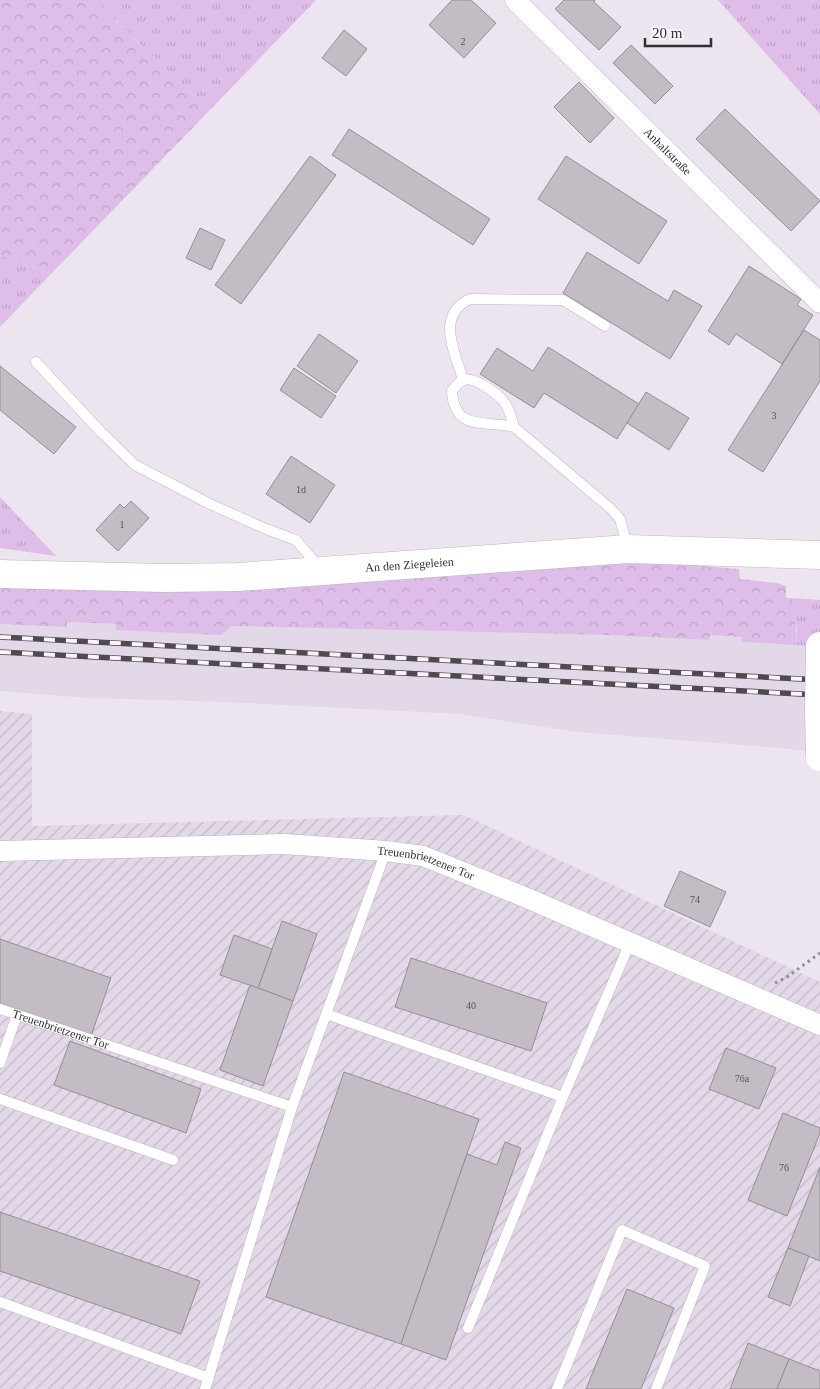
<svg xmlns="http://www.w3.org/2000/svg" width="820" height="1389" viewBox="0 0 820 1389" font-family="Georgia,serif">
<defs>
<pattern id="industrial-furrows" width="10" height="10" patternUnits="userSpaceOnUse" patternTransform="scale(1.25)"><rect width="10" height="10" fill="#e3d8e7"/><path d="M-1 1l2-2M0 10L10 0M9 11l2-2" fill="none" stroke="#c3bac7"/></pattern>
<pattern id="grass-tufts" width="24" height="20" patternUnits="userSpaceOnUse" patternTransform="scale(1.25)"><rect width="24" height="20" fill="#debde8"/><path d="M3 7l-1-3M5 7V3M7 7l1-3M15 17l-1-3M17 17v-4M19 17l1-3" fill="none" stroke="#bfa3c8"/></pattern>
<pattern id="forest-crowns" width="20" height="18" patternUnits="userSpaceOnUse" patternTransform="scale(1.25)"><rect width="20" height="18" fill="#debde8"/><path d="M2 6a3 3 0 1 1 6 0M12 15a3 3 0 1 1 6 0" fill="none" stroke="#bfa3c8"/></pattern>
</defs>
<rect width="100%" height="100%" fill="#ece5ef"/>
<!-- built -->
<polygon fill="#e3d8e7" points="67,622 117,624 116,629 221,635 232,626 607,635 709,640 710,635 743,637 742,642 820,646 820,754 791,749 577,732 459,714 226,702 88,698 0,691 0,624 66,627"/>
<!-- industrial -->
<polygon fill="url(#industrial-furrows)" points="0,711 32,714 32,826 464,815 820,982 820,1389 0,1389"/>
<!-- grass -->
<g fill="url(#grass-tufts)">
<polygon points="103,0 316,0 209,111 104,9"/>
<polygon points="718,0 820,0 820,114"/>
<polygon points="0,255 51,274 0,327"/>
<polygon points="0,497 56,556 0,548"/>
<polygon points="792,598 820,600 820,646 796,645 797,630"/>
</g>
<!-- forest -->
<g fill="url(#forest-crowns)">
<polygon points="0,0 103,0 104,9 209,111 51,274 0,255"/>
<path d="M 591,561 L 652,562 L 739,569 L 740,579 L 777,583 L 786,586 L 786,598 L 792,598 C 795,614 797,629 796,645 L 742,642 L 742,637 L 710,635 L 709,640 L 607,635 L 232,626 L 221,635 L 116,630 L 116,624 L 67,622 L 67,627 L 0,624 L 0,583 Z"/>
</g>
<!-- building -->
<g fill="#c3bcc5" stroke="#948e96">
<polygon points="452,0 471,0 496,23 464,58 429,25"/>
<polygon points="564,0 595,0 594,2 621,27 599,50 555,9"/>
<polygon points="344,30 367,49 346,76 322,58"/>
<polygon points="631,45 673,86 655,104 613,63"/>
<polygon points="579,82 614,118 590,143 554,107"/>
<polygon points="725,109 820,201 791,231 696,139"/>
<polygon points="349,129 490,219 473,245 332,155"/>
<polygon points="310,156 336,175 241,304 215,285"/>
<polygon points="566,156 667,221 639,264 538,199"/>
<polygon points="200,228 225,240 211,270 186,258"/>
<polygon points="587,252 668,301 674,290 702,306 670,359 563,293"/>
<polygon points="749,266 801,299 797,305 813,315 782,364 736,334 729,345 708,331"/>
<polygon points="804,330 820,340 820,381 763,472 728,450"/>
<polygon points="319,334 358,361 336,393 297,366"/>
<polygon points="548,347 639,404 617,439 544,393 534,408 480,374 497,348 533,371"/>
<polygon points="0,366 76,427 54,454 0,410"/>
<polygon points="294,368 336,396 321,418 280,390"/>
<polygon points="646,392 689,418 669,450 627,423"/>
<polygon points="291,456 335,485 310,523 266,494"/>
<polygon points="131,501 149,518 118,551 96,530 120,504 124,508"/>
<polygon points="680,871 726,892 710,927 664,906"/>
<polygon points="282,921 317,934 293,1001 258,988"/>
<polygon points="234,935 272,949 258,988 220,975"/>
<polygon points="0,939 111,978 91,1036 0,1004"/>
<polygon points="411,958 547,1003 531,1051 395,1007"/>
<polygon points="250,985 293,1001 263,1086 220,1070"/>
<polygon points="70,1041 201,1089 186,1133 54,1085"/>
<polygon points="726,1048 776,1068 759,1109 709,1089"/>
<polygon points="344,1072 479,1119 401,1344 266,1297"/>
<polygon points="783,1113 820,1128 820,1133 787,1216 748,1200"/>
<polygon points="505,1142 521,1148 446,1360 401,1344 467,1154 497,1165"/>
<polygon points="820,1167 820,1261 788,1248"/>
<polygon points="0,1212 200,1281 181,1334 0,1271"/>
<polygon points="788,1248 809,1256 790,1306 768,1297"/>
<polygon points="627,1289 674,1308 641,1389 586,1389"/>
<polygon points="748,1343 789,1359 777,1389 730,1389"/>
<polygon points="789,1359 820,1371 820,1389 777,1389"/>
</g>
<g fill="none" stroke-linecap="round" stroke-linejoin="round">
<!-- lane casing -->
<g stroke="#bdb6bf" stroke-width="11">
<g id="lane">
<polyline points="36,362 100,431 135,465 210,504 266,529 296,540 319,567"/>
<path d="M 463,380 C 455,352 435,315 470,299 L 563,300 L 605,326"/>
<path d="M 514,427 C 511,418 510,409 504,402 C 497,393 474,376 463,380 C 458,382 455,387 452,391 C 454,432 486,420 514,427 L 610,508 L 620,519 L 628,548"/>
<path id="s1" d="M 0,1009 L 292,1107"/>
<polyline points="326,1014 563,1097 630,943"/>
<polyline points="0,1063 17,1015"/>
<polyline points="0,1099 173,1160"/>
<polyline points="0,1302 209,1378"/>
<polyline points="468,1328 563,1097"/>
<polyline points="205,1389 292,1107 386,851"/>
<polyline points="557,1389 622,1230 705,1266 656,1389"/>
</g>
</g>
<!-- street casing -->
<g stroke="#bdb6bf" stroke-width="21">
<g id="street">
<path id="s2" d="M 515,0 L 820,303"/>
<path id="s3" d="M 0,851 L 285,844 L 386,851 L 423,856 L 527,898 L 820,1025"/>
</g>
</g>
<!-- secondary casing -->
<g stroke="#bdb6bf" stroke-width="29">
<g id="secondary">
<path id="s4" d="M 0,574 L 164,578 L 238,577 L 628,549 L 820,555"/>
</g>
</g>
<!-- path -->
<polyline stroke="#918c93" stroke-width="3" stroke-dasharray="2.5 4" stroke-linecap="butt" points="775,983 787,977 820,953"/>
<!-- lane -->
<use href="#lane" stroke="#fff" stroke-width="10"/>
<!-- street -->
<use href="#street" stroke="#fff" stroke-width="20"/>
<!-- secondary -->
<use href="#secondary" stroke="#fff" stroke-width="28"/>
<!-- rail casing -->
<g stroke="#4e4a4f" stroke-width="5.5">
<g id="rail">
<polyline points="0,637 820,680"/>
<polyline points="0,652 820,695"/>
</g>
</g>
<!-- rail -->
<use href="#rail" stroke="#faf3fc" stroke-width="4" stroke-dasharray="11" stroke-linecap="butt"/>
<!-- secondary-bridge casing -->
<g stroke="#bdb6bf" stroke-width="29" stroke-linecap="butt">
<polyline id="secondary-bridge" points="820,646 819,709 820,757"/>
</g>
<!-- secondary-bridge -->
<use href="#secondary-bridge" stroke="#fff" stroke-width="28"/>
</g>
<g text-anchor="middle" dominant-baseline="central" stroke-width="4" stroke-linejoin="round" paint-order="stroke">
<!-- number labels -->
<g font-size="10" fill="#575358">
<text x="463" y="41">2</text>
<text x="774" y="415">3</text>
<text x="301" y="489">1d</text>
<text x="122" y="524">1</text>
<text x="695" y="899">74</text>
<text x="471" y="1005">40</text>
<text x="742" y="1078">76a</text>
<text x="784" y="1167">76</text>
</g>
<!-- street labels -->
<g font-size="12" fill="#333034" stroke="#faf3fc">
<text stroke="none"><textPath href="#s2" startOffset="215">Anhaltstraße</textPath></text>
<text stroke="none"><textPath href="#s4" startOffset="410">An den Ziegeleien</textPath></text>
<text stroke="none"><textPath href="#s3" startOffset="428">Treuenbrietzener Tor</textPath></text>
<text stroke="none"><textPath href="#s1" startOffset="64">Treuenbrietzener Tor</textPath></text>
</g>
</g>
<!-- scale -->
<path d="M645 38v8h66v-8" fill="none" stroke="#333034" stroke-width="2.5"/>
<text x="652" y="38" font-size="15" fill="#333034" stroke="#faf3fc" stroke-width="4" paint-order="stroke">20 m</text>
</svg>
